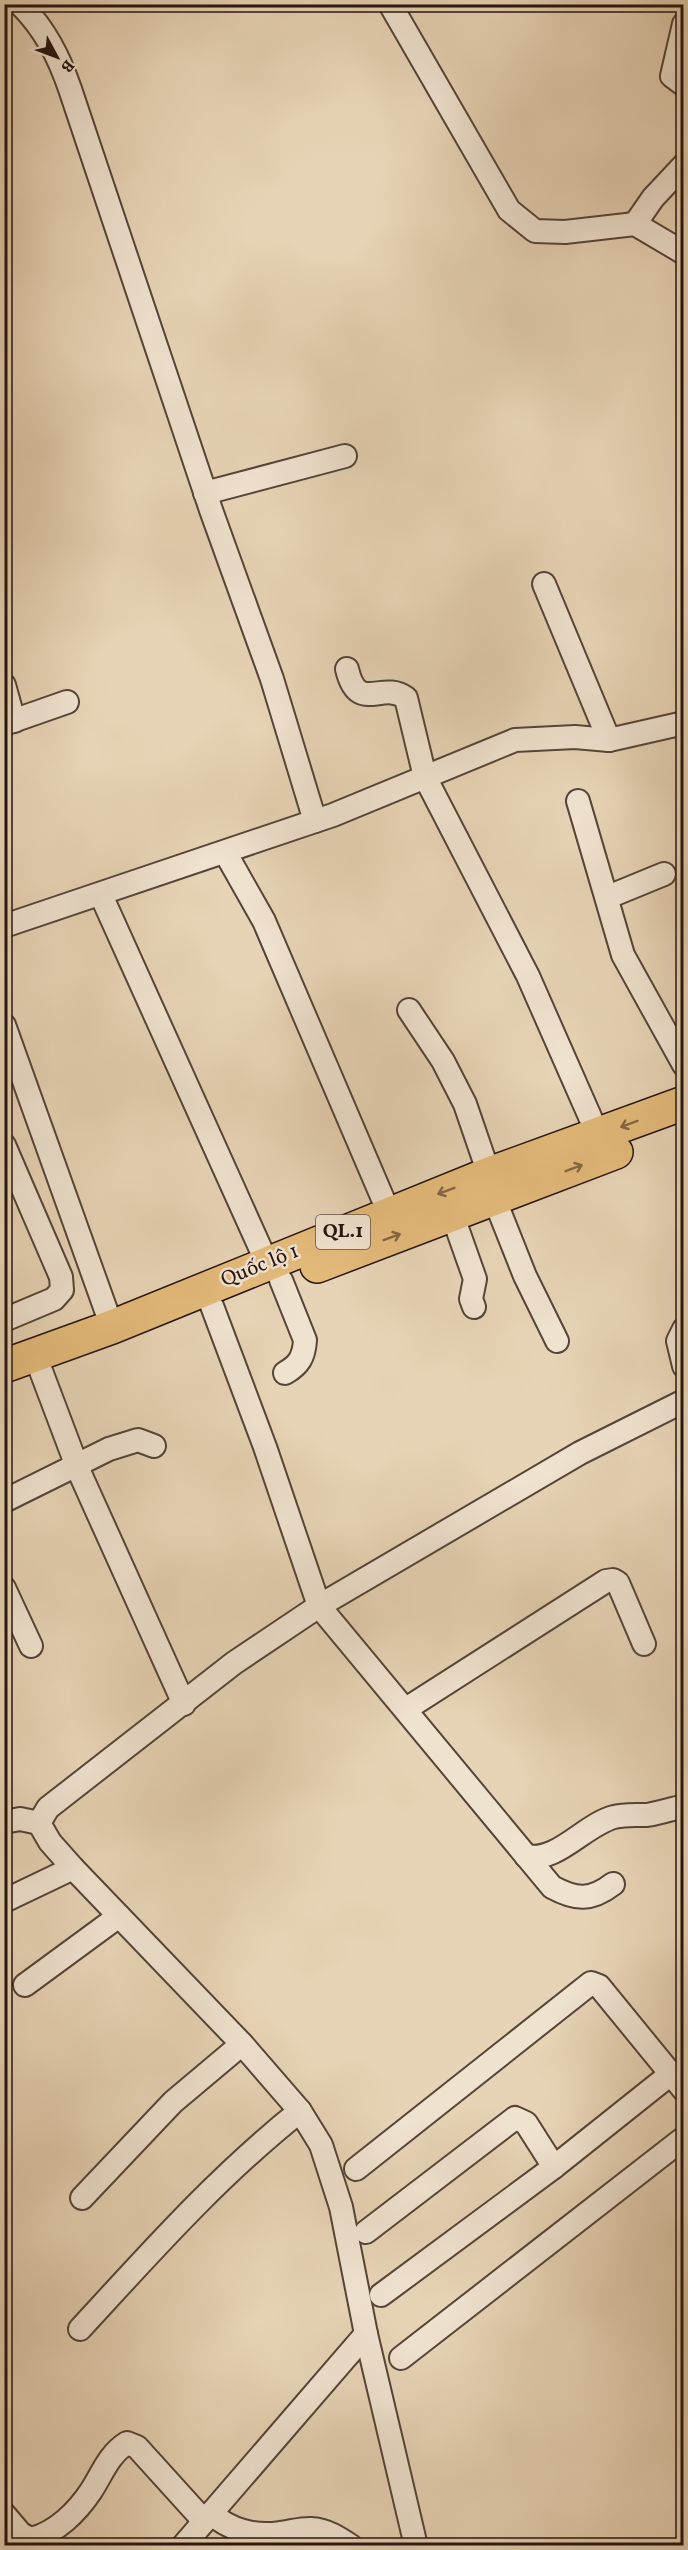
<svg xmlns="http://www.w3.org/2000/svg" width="688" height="2550" viewBox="0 0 688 2550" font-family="Vollkorn,serif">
<rect width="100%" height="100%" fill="#e7d3b5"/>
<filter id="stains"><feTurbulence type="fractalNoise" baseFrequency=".00333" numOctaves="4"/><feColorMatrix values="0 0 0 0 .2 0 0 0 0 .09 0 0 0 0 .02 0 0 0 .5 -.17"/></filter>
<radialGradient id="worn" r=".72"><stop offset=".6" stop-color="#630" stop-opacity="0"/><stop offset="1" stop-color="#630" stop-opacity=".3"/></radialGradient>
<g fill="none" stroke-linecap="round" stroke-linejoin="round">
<!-- minor casing -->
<g stroke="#554438" stroke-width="26">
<g id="minor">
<path d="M 20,4 C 45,29 59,57 70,89 L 211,510 L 272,679 L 315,821"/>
<polyline points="390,4 509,210 535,231 565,232 635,224 684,253"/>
<polyline points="684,24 672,76 684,85"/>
<polyline points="635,224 653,198 684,165"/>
<polyline points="205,493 345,456"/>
<polyline points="544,584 609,740"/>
<path d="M 347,669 C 358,715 382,680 406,698 L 425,777 L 528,976 L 598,1135"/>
<polyline points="4,685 14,721"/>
<polyline points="4,724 67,702"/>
<polyline points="578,801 623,955 684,1065"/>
<polyline points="225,852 264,921 389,1213"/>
<polyline points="101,895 267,1263"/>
<polyline points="608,897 664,874"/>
<polyline points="4,926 333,815 515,740 575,737 609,740 684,723"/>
<polyline points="409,1010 443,1061 465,1104 489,1174"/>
<polyline points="4,1025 112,1327"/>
<polyline points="4,1145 61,1277 62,1290 54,1299 4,1320"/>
<polyline points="494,1198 525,1276 557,1341"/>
<polyline points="452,1214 475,1279 471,1299 474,1307"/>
<path d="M 281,1280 L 305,1340 C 304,1357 299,1365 285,1373"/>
<path d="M 212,1306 L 265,1447 L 319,1606 L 552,1887 C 576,1900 591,1901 613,1884"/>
<polyline points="684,1329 678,1341 684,1366"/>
<polyline points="41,1371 78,1469 184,1704"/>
<polyline points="4,1501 109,1449 138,1440 154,1446"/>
<polyline points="4,1588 31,1646"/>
<polyline points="406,1709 606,1581 613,1580 618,1583 644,1644"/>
<polyline points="4,1822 20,1819 39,1823"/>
<path d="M 526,1856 C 557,1863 584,1825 614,1817 C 624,1814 636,1815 647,1815 C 659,1813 672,1809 684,1806"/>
<polyline points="4,1901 73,1868"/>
<polyline points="25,1985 119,1916"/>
<polyline points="356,2169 591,1983 599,1986 684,2090"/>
<polyline points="82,2198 173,2102 242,2044"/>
<polyline points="366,2232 515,2118 526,2123 554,2167"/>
<polyline points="381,2295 554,2167 672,2073"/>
<path d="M 80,2329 C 150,2253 219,2175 300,2111"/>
<polyline points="401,2358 684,2138"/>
<path d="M 211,2513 C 229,2530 255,2537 280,2533 C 290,2532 302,2528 312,2529 C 327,2530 339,2538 351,2546"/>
<path d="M 4,2514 L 21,2534 L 31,2539 C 56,2533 77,2512 91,2491 C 102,2474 109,2454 127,2443 L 137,2447 L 204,2521"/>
<polyline points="183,2546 366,2334"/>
<polyline points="416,2546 366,2334 341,2207 321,2145 300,2111 242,2044 73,1868 50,1842 39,1823 48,1808 234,1663 319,1606 580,1453 684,1401"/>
</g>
</g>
<!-- highway casing -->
<g stroke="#24140e" stroke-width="36">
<g id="highway">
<polyline points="317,1266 616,1152"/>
<polyline points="4,1366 112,1327 489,1174 684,1103"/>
</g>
</g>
<!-- minor -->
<use href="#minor" stroke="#efe2cf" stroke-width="22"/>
<!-- highway -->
<use href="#highway" stroke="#e4ba7a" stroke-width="33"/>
</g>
<!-- one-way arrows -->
<defs><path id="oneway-shaft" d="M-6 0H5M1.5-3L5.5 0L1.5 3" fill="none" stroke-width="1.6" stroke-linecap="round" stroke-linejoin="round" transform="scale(1.5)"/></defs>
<g stroke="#846744">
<use href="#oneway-shaft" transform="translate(629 1124) rotate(160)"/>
<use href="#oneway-shaft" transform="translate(574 1168) rotate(-21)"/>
<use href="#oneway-shaft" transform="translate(446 1191) rotate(159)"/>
<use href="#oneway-shaft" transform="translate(392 1237) rotate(-21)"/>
</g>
<g text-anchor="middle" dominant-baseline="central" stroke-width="5" stroke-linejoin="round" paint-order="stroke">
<!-- shield labels -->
<rect fill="#efe2cf" stroke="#615248" stroke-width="1.5" x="316" y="1215" width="54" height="34" rx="4.5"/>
<g font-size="20" font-weight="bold" fill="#24140e">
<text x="343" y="1232">QL.1</text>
</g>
<!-- street labels -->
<g font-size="21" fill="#24140e" stroke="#efe2cf">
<text transform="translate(260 1266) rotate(-22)">Quốc lộ 1</text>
</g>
</g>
<!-- margin -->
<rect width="688" height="2550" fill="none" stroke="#e7d3b5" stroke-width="24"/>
<rect x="6" y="6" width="676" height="2538" fill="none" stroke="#24140e" stroke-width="3"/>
<rect x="12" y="12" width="664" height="2526" fill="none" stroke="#24140e" stroke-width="1.5"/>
<!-- north arrow -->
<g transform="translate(57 57) rotate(131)" stroke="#efe2cf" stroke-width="4.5" paint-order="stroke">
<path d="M0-4.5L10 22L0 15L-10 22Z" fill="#24140e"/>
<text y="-9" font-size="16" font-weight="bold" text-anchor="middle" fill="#24140e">B</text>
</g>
<rect width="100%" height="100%" filter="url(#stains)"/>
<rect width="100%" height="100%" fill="url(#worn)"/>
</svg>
